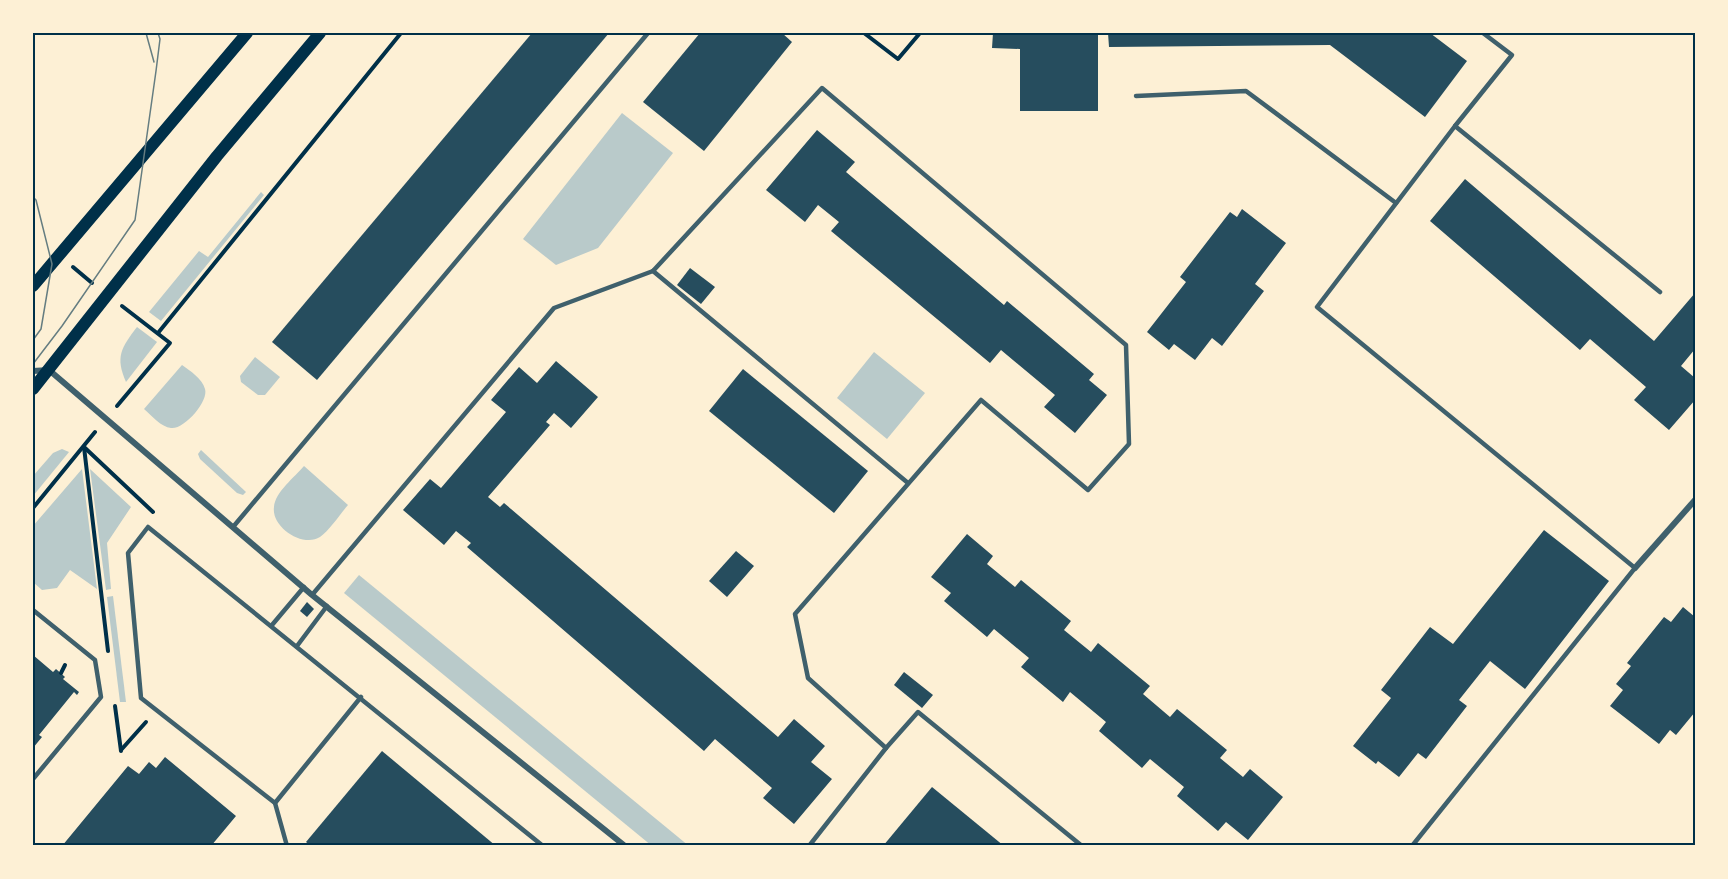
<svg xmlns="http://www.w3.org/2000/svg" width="1728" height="879" viewBox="0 0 1728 879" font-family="Commissioner,sans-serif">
<rect width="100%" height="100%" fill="#fdf0d5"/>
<!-- green -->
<g fill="#b9caca">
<polygon points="622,113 673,153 598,248 556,265 523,239"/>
<polygon points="261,192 264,195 161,321 149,312 199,251 208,257"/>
<path d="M 137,327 L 157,342 L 126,382 C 115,357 121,348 137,327 Z"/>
<polygon points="874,352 925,393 887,439 837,398"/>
<polygon points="255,357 280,377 265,395 258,395 241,382 240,376"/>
<path d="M 182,365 C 190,371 202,378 205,389 C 209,401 184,430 171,428 C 161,427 152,416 144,409 Z"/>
<polygon points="62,449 69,452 33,496 33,476 53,453"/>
<polygon points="201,450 246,492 243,495 237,493 200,459 198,454"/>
<path d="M 304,466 L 348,505 C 341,513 329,531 320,537 C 303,548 271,527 274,507 C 275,492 295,477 304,466 Z"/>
<polygon points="82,469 97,589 70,570 57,588 42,590 33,582 33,526"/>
<polygon points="90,469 131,507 107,543 111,589 106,590"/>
<polygon points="359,575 689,846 652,846 344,593"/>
<polygon points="113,596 126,702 120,702 107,597"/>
</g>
<!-- building -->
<g fill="#264d5e">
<polygon points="532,33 609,33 317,380 272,342"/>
<polygon points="700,33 782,33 792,42 704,151 643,102"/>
<polygon points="993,33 1098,33 1098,111 1020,111 1020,49 992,48"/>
<polygon points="1108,33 1430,33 1467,61 1425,117 1330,45 1109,47"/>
<polygon points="817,130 855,162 846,172 1004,305 1007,301 1094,374 1089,380 1107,395 1075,433 1044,407 1055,395 1001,350 990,363 831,231 839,222 818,205 805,222 766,190"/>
<polygon points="1465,179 1654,341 1695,293 1695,349 1681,366 1695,378 1695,400 1669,430 1634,400 1646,387 1590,339 1580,350 1430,221"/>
<polygon points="1242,209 1286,243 1255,284 1264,291 1222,346 1212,338 1195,360 1174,344 1169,350 1147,332 1186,282 1180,277 1230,212 1237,217"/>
<polygon points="690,268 715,287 701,304 677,285"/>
<polygon points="556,361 598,397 571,428 554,413 546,422 550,425 488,497 500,507 504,503 778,737 794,719 825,746 811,762 832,779 794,824 763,798 772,788 715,739 704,751 467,547 471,543 456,531 444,545 403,510 430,479 441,488 506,412 491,400 519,367 537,383"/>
<polygon points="743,369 868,471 834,513 709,411"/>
<polygon points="1544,530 1609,581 1525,689 1490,661 1459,700 1467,706 1426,759 1418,753 1399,777 1378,761 1376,764 1353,746 1391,698 1381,690 1430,627 1453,644"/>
<polygon points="967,534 993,556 987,564 1015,587 1021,580 1071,621 1064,630 1091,652 1098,643 1150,686 1143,694 1170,717 1177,709 1227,750 1220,758 1243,777 1250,769 1283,797 1248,840 1226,822 1218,831 1177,796 1184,787 1150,759 1142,768 1099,731 1106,722 1070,692 1063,702 1021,667 1029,658 994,629 987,637 944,601 951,593 931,577"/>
<polygon points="736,551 754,566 727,597 709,581"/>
<polygon points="307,602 314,609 307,617 300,611"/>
<polygon points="1683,607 1695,617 1695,712 1676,735 1670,730 1659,744 1610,706 1623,690 1616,684 1631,666 1627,663 1664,617 1671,622"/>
<polygon points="33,655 53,672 56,669 65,677 63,679 79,692 77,695 74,692 39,735 42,737 33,748"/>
<polygon points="904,672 933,695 922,708 894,685"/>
<polygon points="382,751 496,846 311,846 306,842"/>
<polygon points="165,757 236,816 211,846 62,846 128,766 139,774 149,762 156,768"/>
<polygon points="932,787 1004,846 883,846"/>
</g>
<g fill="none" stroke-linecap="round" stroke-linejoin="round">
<!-- path -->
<g stroke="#003049" stroke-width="4">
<polyline points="864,33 898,59 920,33"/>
<polyline points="73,267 92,283"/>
<polyline points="158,333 401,33"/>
<polyline points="117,406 170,343 122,306"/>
<polyline points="84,447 108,651"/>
<polyline points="84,447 153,512"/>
<polyline points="33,508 95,432"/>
<polyline points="61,673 65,665"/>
<polyline points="115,706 121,751"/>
<polyline points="121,750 146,722"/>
</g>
<!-- service -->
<g stroke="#3f606c" stroke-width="4.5">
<polyline points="1136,96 1246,91 1396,203"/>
<polyline points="1455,126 1512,55 1483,33"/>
<polyline points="653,271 908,483"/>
<polyline points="233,527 648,33"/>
<polyline points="312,595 554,308 653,271 822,88 1126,345 1129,444 1088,490 981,400 795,614 808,678 886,748"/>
<polyline points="33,610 95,660 101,697 33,779"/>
<polyline points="272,625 304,587"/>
<polyline points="297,646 327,606"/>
<polyline points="361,697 275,803 141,698 128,553 148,527 543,846"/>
<polyline points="275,803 287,846"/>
<polyline points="809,846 886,748 918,712 1082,846"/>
<polyline points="1412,846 1635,568 1317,307 1455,126 1660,292"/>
</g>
<!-- minor -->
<g stroke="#3f606c" stroke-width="6">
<polyline points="33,371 49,370 312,595 625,846"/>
<polyline points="1635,568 1695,500"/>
</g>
<!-- secondary -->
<g stroke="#003049" stroke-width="12">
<polyline points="33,286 247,33"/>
<polyline points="33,389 217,156 320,33"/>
</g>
<!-- tram -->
<g stroke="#657d81" stroke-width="1.5">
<polyline points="146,33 154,62"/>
<polyline points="33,197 36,200 52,264 41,329 33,340"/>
<polyline points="33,364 62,326 135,220 156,71 160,39 158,33"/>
</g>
</g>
<!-- border -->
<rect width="1728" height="879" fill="none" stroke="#fdf0d5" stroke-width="69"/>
<rect x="34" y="34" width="1660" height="810" fill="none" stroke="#003049" stroke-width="2"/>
</svg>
